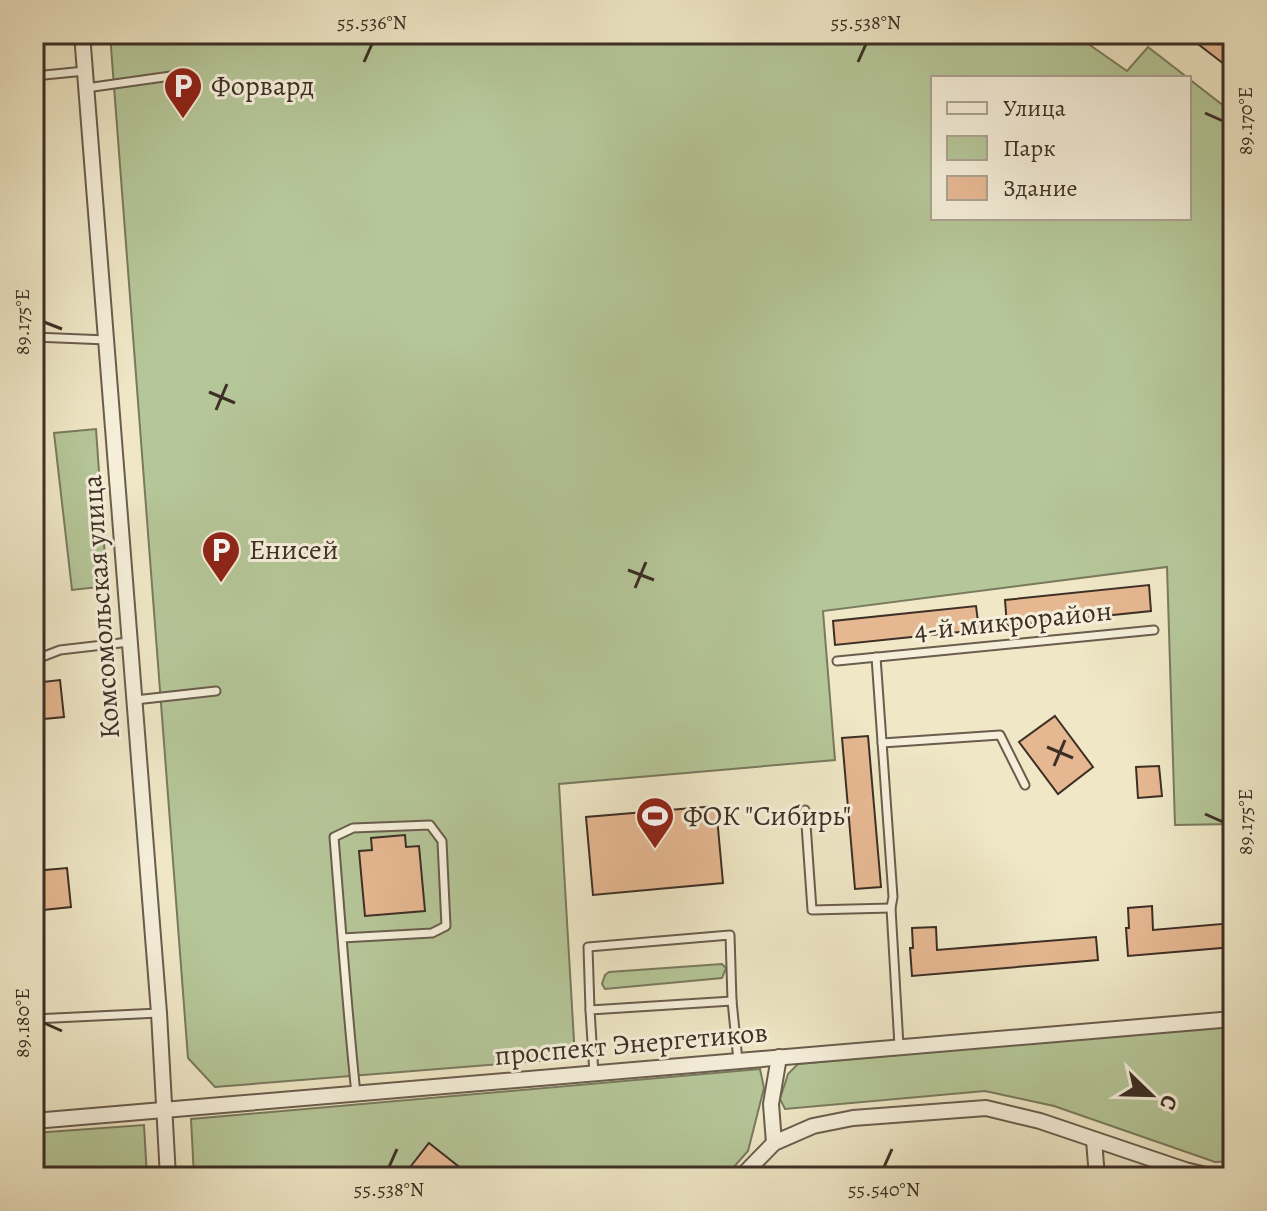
<svg xmlns="http://www.w3.org/2000/svg" width="1267" height="1211" viewBox="0 0 1267 1211" font-family="Alegreya,serif">
<rect width="100%" height="100%" fill="#efe7c6"/>
<filter id="stains"><feTurbulence type="fractalNoise" baseFrequency=".0025" numOctaves="4"/><feColorMatrix values="0 0 0 0 .2 0 0 0 0 .09 0 0 0 0 .02 0 0 0 .5 -.17"/></filter>
<radialGradient id="worn" r=".72"><stop offset=".6" stop-color="#630" stop-opacity="0"/><stop offset="1" stop-color="#630" stop-opacity=".3"/></radialGradient>
<!-- green -->
<g fill="#b5c698" stroke="#797a5e" stroke-width="2">
<polygon points="110,34 1074,34 1127,71 1148,47 1188,78 933,78 933,218 1189,218 1189,79 1233,113 1233,824 1175,825 1167,567 823,611 835,760 559,784 575,1058 215,1087 188,1058"/>
<polygon points="96,429 107,586 72,590 54,433"/>
<polygon points="722,964 726,968 722,978 605,989 602,984 605,975 609,972"/>
<polygon points="1233,1025 1233,1161 1215,1162 1054,1106 985,1091 785,1109 780,1099 788,1074 798,1064"/>
<polygon points="760,1069 764,1088 748,1151 725,1177 194,1177 191,1119"/>
<polygon points="144,1125 147,1177 34,1177 34,1133"/>
</g>
<!-- building -->
<g fill="#e6b892" stroke="#3d2f25" stroke-width="2">
<polygon points="1185,34 1233,34 1233,71"/>
<polygon points="1149,585 1151,611 1007,626 1005,600"/>
<polygon points="976,606 979,630 835,645 833,621"/>
<polygon points="60,680 64,717 34,720 34,683"/>
<polygon points="1055,716 1093,767 1058,794 1019,742"/>
<polygon points="868,736 881,887 855,889 842,738"/>
<polygon points="1159,766 1162,796 1138,798 1136,767"/>
<polygon points="716,806 723,883 593,895 586,817"/>
<polygon points="405,835 406,847 419,846 425,911 365,916 359,851 372,850 371,838"/>
<polygon points="67,868 71,907 34,911 34,871"/>
<polygon points="1152,906 1153,930 1233,923 1233,947 1128,956 1126,928 1129,928 1128,908"/>
<polygon points="936,927 937,950 1096,937 1098,960 912,976 910,948 913,948 912,928"/>
<polygon points="429,1143 458,1166 449,1177 411,1177 416,1170 411,1166"/>
</g>
<g fill="none" stroke-linecap="round" stroke-linejoin="round">
<!-- lane casing -->
<g stroke="#6a5d4d" stroke-width="11">
<g id="lane">
<polyline points="34,76 85,71"/>
<polyline points="86,88 178,75"/>
<polyline points="34,337 107,340"/>
<polyline points="876,657 893,897 891,908 899,1046"/>
<polyline points="34,660 60,650 129,642"/>
<polyline points="837,661 1154,630"/>
<polyline points="135,700 216,691"/>
<polyline points="882,743 1000,735 1025,785"/>
<polyline points="805,810 812,910 891,908"/>
<path d="M 342,938 L 432,933 L 446,926 L 442,841 L 430,825 L 353,828 L 334,837 C 341,923 347,1008 356,1094"/>
<polyline points="590,1010 588,947 730,935 732,1001"/>
<polyline points="34,1019 159,1013"/>
<polyline points="594,1074 590,1010 732,1001 738,1061"/>
</g>
</g>
<!-- street casing -->
<g stroke="#6a5d4d" stroke-width="18">
<g id="street">
<polyline points="82,34 159,1013 168,1177"/>
<polyline points="34,1121 1233,1019"/>
<polyline points="1094,1140 1097,1177"/>
<polyline points="774,1143 771,1104 779,1057"/>
<polyline points="741,1177 774,1143 813,1126 853,1118 986,1108 1040,1121 1185,1170 1214,1177 1233,1176"/>
</g>
</g>
<!-- lane -->
<use href="#lane" stroke="#f5efda" stroke-width="7"/>
<!-- street -->
<use href="#street" stroke="#f5efda" stroke-width="14"/>
</g>
<!-- ticks -->
<path fill="none" stroke="#3d2f25" stroke-width="3" d="M 364,62 L 372,44M 858,62 L 866,44M 1205,113 L 1223,121M 44,322 L 62,329M 209,392 L 235,403M 216,410 L 227,384M 628,570 L 654,580M 635,588 L 646,562M 1047,747 L 1073,758M 1054,766 L 1065,740M 1205,814 L 1223,822M 44,1023 L 62,1031M 389,1167 L 397,1149M 884,1167 L 892,1149"/>
<!-- icons -->
<defs>
<g id="parking-pin" transform="scale(2)"><path d="M0 17L-7.5 6A9.5 9.5 0 1 1 7.5 6Z" fill="#8f2418" stroke="#f5efda"/><path d="M-3.5-5.5H1a3.5 3.5 0 0 1 0 7H-1V5.5H-3.5ZM-1-3.4V-.6H.8a1.4 1.4 0 0 0 0-2.8Z" fill="#fff"/></g>
<g id="stadium-pin" transform="scale(2)"><path d="M0 17L-7.5 6A9.5 9.5 0 1 1 7.5 6Z" fill="#8f2418" stroke="#f5efda"/><path d="M0-5a6.5 5 0 1 0 0 10a6.5 5 0 1 0 0-10ZM-3.5-1.8h7v3.6h-7Z" fill="#fff"/></g>
</defs>
<g fill-rule="evenodd">
<use href="#parking-pin" x="183" y="86"/>
<use href="#parking-pin" x="221" y="550"/>
<use href="#stadium-pin" x="655" y="816"/>
</g>
<g text-anchor="middle" dominant-baseline="central" stroke-width="6" stroke-linejoin="round" paint-order="stroke">
<!-- poi labels -->
<g font-size="28" fill="#3d2f25" stroke="#f5efda" text-anchor="start">
<text x="211" y="86">Форвард</text>
<text x="249" y="550">Енисей</text>
<text x="683" y="816">ФОК "Сибирь"</text>
</g>
<!-- street labels -->
<g font-size="28" fill="#3d2f25" stroke="#f5efda">
<text transform="translate(101 607) rotate(-94)">Комсомольская улица</text>
<text transform="translate(1013 621) rotate(-6)">4-й микрорайон</text>
<text transform="translate(631 1044) rotate(-5)">проспект Энергетиков</text>
</g>
</g>
<!-- margin -->
<rect width="1267" height="1211" fill="none" stroke="#efe7c6" stroke-width="88"/>
<!-- legend -->
<rect x="931" y="76" width="260" height="144" fill="#f5efda" stroke="#aba292" stroke-width="2"/>
<rect x="947" y="102" width="40" height="12" fill="#f5efda" stroke="#aba292" stroke-width="2"/>
<text x="1003" y="116" font-size="24" fill="#3d2f25">Улица</text>
<rect x="947" y="136" width="40" height="24" fill="#b5c698" stroke="#aba292" stroke-width="2"/>
<text x="1003" y="156" font-size="24" fill="#3d2f25">Парк</text>
<rect x="947" y="176" width="40" height="24" fill="#e6b892" stroke="#aba292" stroke-width="2"/>
<text x="1003" y="196" font-size="24" fill="#3d2f25">Здание</text>
<!-- north arrow -->
<g transform="translate(1151 1095) rotate(113)" stroke="#f5efda" stroke-width="6" paint-order="stroke">
<path d="M0-6L14 30L0 20L-14 30Z" fill="#3d2f25"/>
<text y="-12" font-size="22" font-weight="bold" text-anchor="middle" fill="#3d2f25">С</text>
</g>
<rect x="44" y="44" width="1179" height="1123" fill="none" stroke="#3d2f25" stroke-width="3"/>
<g font-size="20" text-anchor="middle" fill="#3d2f25">
<text x="372" y="29">55.536°N</text>
<text x="866" y="29">55.538°N</text>
<text transform="translate(1245 121) rotate(-90)" y="7">89.170°E</text>
<text transform="translate(22 322) rotate(-90)" y="7">89.175°E</text>
<text transform="translate(1245 822) rotate(-90)" y="7">89.175°E</text>
<text transform="translate(22 1023) rotate(-90)" y="7">89.180°E</text>
<text x="389" y="1196">55.538°N</text>
<text x="884" y="1196">55.540°N</text>
</g>
<rect width="100%" height="100%" filter="url(#stains)"/>
<rect width="100%" height="100%" fill="url(#worn)"/>
</svg>
